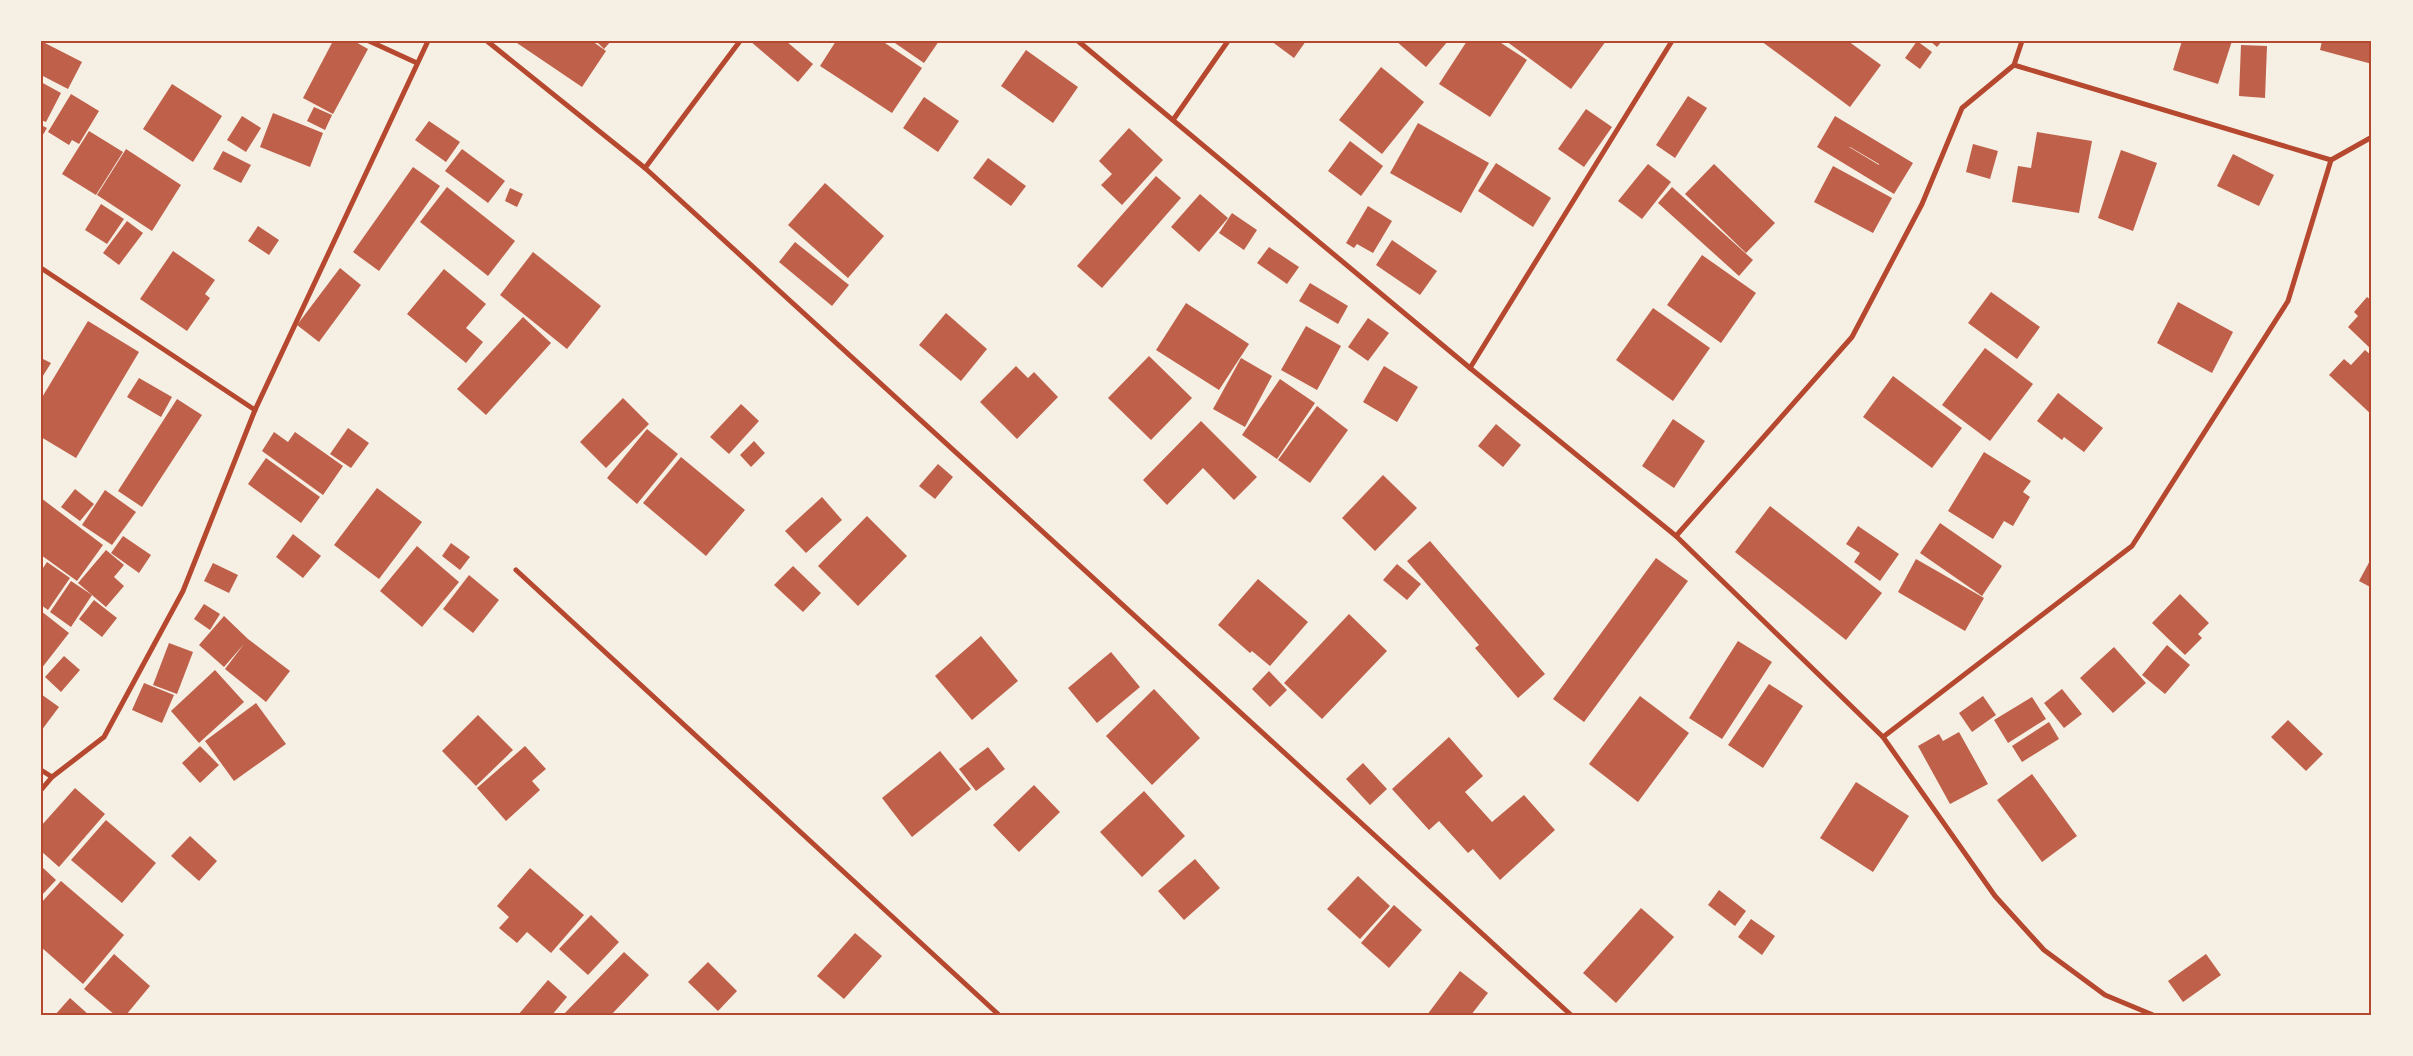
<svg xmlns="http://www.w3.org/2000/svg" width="2413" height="1056" viewBox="0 0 2413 1056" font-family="'Archivo Narrow',sans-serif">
<rect width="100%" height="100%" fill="#f6efe4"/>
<!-- building -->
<g fill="#bf614a" fill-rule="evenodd">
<polygon points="41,41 82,62 68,89 41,75"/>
<polygon points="333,41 354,41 368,49 333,114 303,98"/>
<polygon points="514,41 592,41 606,51 582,87"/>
<polygon points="596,41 611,41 604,49"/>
<polygon points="750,41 786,41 813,64 798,82"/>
<polygon points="836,41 882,41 922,68 892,113 820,66"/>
<polygon points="892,41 939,41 924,63"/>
<polygon points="1271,41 1306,41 1294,58"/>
<polygon points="1396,41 1448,41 1426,67"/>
<polygon points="1467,41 1498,41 1527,60 1490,117 1439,84"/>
<polygon points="1506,41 1606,41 1571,89"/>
<polygon points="1761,41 1848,41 1881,65 1850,107"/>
<polygon points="1917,41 1932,52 1920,69 1905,58"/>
<polygon points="1930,41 1942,41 1937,47"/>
<polygon points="2182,41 2232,41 2218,84 2173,70"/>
<polygon points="2322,41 2372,41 2372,64 2320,50"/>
<polygon points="2241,45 2267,46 2265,98 2239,96"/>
<polygon points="1026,50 1078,87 1053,123 1001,86"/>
<polygon points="1381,67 1424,102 1382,154 1339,120"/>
<polygon points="41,82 61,93 46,122 41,120"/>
<polygon points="172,84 222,116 193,162 143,129"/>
<polygon points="71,94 99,111 79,144 72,140 69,145 48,132"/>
<polygon points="1688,96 1707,108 1675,158 1656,145"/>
<polygon points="924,97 959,121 938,152 903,128"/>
<polygon points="314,107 332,115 325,130 307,121"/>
<polygon points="1586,109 1612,127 1584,167 1558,149"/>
<polygon points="273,113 323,133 310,167 260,147"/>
<polygon points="242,116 261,128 246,152 227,140"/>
<path d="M 1835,116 L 1913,163 L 1894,194 L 1817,147 ZM 1849,147 L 1850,147 L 1879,164 L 1879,165 Z"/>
<polygon points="429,121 460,142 446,162 415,140"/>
<polygon points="1418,123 1489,163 1461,213 1390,173"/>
<polygon points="41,125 47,128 41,138"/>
<polygon points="1129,128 1163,160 1122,205 1101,185 1112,174 1099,161"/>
<polygon points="89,131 123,152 96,195 62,174"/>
<polygon points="2037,132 2092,141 2079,213 2012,202 2018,166 2031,168"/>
<polygon points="1350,141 1383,166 1361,196 1328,171"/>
<polygon points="1973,144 1998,151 1990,179 1966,172"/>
<polygon points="126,149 181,185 152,231 97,195"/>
<polygon points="462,149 505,181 488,203 445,171"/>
<polygon points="2121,150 2157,163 2133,231 2098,218"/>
<polygon points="223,151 251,165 241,183 213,169"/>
<polygon points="2233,154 2274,175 2259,206 2217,186"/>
<polygon points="988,158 1026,186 1011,206 973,178"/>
<polygon points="1496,163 1551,198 1533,227 1478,191"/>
<polygon points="1648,164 1671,182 1642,219 1618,201"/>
<polygon points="1714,164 1775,223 1746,253 1685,194"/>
<polygon points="1833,166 1892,198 1873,233 1814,202"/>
<polygon points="413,167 440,186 379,271 353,252"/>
<polygon points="1156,176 1181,198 1102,288 1077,266"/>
<polygon points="825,183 884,236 848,278 788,225"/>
<polygon points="447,187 515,241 488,276 420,222"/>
<polygon points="1672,187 1753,260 1739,276 1658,203"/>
<polygon points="510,188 523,194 517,207 505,201"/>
<polygon points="1200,194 1228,218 1199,252 1171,227"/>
<polygon points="101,204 124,219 107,244 85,230"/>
<polygon points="1368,206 1392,221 1373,253 1357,244 1354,248 1346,243"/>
<polygon points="1232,213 1257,230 1244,250 1219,233"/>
<polygon points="127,221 143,233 119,265 103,253"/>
<polygon points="258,226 279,240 269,255 248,241"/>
<polygon points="1392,240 1437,271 1420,295 1376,265"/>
<polygon points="795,242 849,285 832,306 779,262"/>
<polygon points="1269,247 1299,267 1287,284 1257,263"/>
<polygon points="173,251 215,280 205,294 210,298 187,331 140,299"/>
<polygon points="533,252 601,306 567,349 500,295"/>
<polygon points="1702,255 1756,293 1721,343 1667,305"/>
<polygon points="340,268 361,285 319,342 297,325"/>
<polygon points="444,269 486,304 466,328 483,342 466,363 407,314"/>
<polygon points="1310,283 1348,306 1338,324 1299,301"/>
<polygon points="1991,292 2040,327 2017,359 1968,323"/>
<polygon points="2367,297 2372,301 2372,350 2348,327 2358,316 2354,312"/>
<polygon points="2178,302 2233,332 2212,373 2157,343"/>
<polygon points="1186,303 1249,344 1219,390 1156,350"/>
<polygon points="1653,308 1710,348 1673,401 1616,360"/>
<polygon points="946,313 987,349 961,381 919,345"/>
<polygon points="523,317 551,343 486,415 457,389"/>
<polygon points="1368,318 1389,333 1368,361 1348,347"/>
<polygon points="88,321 139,352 76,458 41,437 41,399"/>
<polygon points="1306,326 1341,346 1317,390 1281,370"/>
<polygon points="1985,348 2033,384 1990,441 1942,405"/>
<polygon points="2365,350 2372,356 2372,415 2329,375 2344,359 2351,365"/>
<polygon points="1149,356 1192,398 1151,440 1108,398"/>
<polygon points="41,358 51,363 41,379"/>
<polygon points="1241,358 1272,376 1245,427 1213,409"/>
<polygon points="1016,366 1028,378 1034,372 1058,397 1017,439 980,402"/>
<polygon points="1384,366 1418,387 1397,422 1363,402"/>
<polygon points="1893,376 1962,428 1932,468 1863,417"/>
<polygon points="139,378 172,397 161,417 127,397"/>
<polygon points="1280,379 1315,403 1277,459 1242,435"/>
<polygon points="2058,393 2103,428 2084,452 2064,437 2062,440 2037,421"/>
<polygon points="623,398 649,424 606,468 580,442"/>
<polygon points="177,399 202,415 142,507 118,491"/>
<polygon points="741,404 759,421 729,454 710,437"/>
<polygon points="1317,406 1348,430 1310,483 1278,460"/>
<polygon points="1673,419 1705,441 1674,488 1642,466"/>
<polygon points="1201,421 1257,477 1234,500 1203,468 1167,505 1143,480"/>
<polygon points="1496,424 1521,445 1503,467 1478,446"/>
<polygon points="348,428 369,443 351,468 330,454"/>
<polygon points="647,429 678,454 637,504 607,478"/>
<polygon points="274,432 288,442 295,432 343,466 323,495 262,451"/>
<polygon points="754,441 765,453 751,467 740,455"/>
<polygon points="1984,452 2031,481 2023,492 2030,497 2013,526 2004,521 1993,539 1948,511"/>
<polygon points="681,457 745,510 706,556 643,503"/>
<polygon points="266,458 320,497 301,523 248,484"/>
<polygon points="938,464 953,477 935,499 919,486"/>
<polygon points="1383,475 1417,508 1375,551 1342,518"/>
<polygon points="377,488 422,522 379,579 334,545"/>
<polygon points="75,489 94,504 80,521 61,507"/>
<polygon points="105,490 136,512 112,545 82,525"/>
<polygon points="822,497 842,520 806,553 785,531"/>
<polygon points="41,498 103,545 77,581 41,555"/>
<polygon points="1770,506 1882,593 1846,640 1735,552"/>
<polygon points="867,516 907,556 858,606 818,566"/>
<polygon points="1940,523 2002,566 1982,596 1920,553"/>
<polygon points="1858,526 1899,554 1880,581 1854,562 1860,553 1846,544"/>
<polygon points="293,534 321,556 303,578 276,557"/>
<polygon points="123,536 151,555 139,573 111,553"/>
<polygon points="1430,541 1545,674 1518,698 1475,648 1479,645 1407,561"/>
<polygon points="451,543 470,557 460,570 442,556"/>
<polygon points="417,546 459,582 422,627 380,591"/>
<polygon points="106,550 124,565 114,577 124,586 106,607 78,583"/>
<polygon points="2372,557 2372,588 2359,581"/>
<polygon points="1656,558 1688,581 1584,722 1553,699"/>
<polygon points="1916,559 1984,598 1965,631 1898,592"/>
<polygon points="47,562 70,578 48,610 41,605 41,571"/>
<polygon points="213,563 238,575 229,593 204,581"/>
<polygon points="1397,564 1421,584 1407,600 1383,580"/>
<polygon points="793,566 821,593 803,612 774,585"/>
<polygon points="469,575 499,600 473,633 443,609"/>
<polygon points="1258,579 1308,622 1270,666 1252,651 1250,653 1218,625"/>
<polygon points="71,581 92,595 71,627 50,612"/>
<polygon points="2180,594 2209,623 2198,634 2202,638 2185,655 2152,623"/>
<polygon points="94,600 117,618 102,637 79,619"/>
<polygon points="204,604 220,614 210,630 194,619"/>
<polygon points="41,611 69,633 41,669"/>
<polygon points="1349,614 1387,651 1322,719 1284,683"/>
<polygon points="224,616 248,639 290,671 266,702 225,669 244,644 224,667 199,645"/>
<polygon points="981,636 1018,681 972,720 935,676"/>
<polygon points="1738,641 1772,662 1722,739 1689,718"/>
<polygon points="169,643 193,652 177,694 153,685"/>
<polygon points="2167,645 2190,665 2165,694 2142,675"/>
<polygon points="2114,647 2146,683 2113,713 2080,678"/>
<polygon points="1111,652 1140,687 1097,723 1068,688"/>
<polygon points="64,656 80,670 61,692 45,677"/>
<polygon points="215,670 244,702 199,743 171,711"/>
<polygon points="1269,671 1287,690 1270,707 1252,689"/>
<polygon points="144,683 174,695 162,723 132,710"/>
<polygon points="1769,684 1803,706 1763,768 1728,745"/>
<polygon points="1154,689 1200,738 1152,785 1106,736"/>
<polygon points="2062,689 2082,714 2064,728 2044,703"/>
<polygon points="41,694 59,707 41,731"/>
<polygon points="1640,696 1689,733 1638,802 1589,764"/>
<polygon points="1983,696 1996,715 1972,732 1959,713"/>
<polygon points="2032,697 2046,719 2008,743 1994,720"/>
<polygon points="256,703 286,744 234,781 205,741"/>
<polygon points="478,715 513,750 476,786 442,751"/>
<polygon points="2288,720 2323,754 2306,771 2271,737"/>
<polygon points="2049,722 2059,739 2022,762 2012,746"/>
<polygon points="1959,732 1988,784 1950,804 1918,746 1939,734 1943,741"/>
<polygon points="1449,737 1483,776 1465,792 1492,822 1524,795 1555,830 1500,880 1473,849 1468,853 1439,821 1429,830 1392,789"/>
<polygon points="200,746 219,765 200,783 182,763"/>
<polygon points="525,746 546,769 532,781 540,790 506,821 477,788"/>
<polygon points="988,747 1005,769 976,791 959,769"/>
<polygon points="940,751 971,789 912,837 882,798"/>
<polygon points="1363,763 1387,789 1370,805 1346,779"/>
<polygon points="2032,774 2077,836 2042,862 1997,800"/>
<polygon points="1856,782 1909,816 1873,872 1820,838"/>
<polygon points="1034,785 1060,812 1019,852 993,825"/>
<polygon points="75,788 105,814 59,867 41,851 41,826"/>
<polygon points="1144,791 1185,836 1142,877 1100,832"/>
<polygon points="106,820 156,863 122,903 71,860"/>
<polygon points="190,836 217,861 199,881 171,856"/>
<polygon points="1195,859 1220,888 1184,920 1158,891"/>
<polygon points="41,866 56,880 41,896"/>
<polygon points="530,868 584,915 551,953 527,932 517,943 499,928 509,917 497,906"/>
<polygon points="1358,876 1390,906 1360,939 1327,909"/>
<polygon points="61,881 124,935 83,984 41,947 41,903"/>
<polygon points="1719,890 1746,911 1735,926 1708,905"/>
<polygon points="1394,905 1422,930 1389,968 1361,943"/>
<polygon points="1641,908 1674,937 1616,1003 1583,973"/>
<polygon points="591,915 619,942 588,975 559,949"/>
<polygon points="1751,919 1775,936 1762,955 1738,937"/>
<polygon points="855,933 882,956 844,999 817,976"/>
<polygon points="624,952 649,975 611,1015 563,1015"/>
<polygon points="114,954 150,986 126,1015 115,1015 84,989"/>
<polygon points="2206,954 2221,975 2183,1002 2168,981"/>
<polygon points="708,962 737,991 718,1011 688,982"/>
<polygon points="1460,971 1488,993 1471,1015 1427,1015"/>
<polygon points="548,980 567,997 552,1015 518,1015"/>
<polygon points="70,998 89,1015 55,1015"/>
</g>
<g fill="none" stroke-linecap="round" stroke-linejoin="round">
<!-- minor -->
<g stroke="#b5482f" stroke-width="5">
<polyline points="369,41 417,63"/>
<polyline points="487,41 645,168 1571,1015"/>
<polyline points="1078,41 1470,368 1676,536 1883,737 2132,546 2288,301 2331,160 2014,65"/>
<polyline points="1173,120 1228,41"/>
<polyline points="2331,160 2372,137"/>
<polyline points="645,168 740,41"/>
<polyline points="41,268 255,410"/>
<polyline points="1470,368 1672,41"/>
<polyline points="1676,536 1852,337 1922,204 1962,108 2014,65 2022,41"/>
<polyline points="516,570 999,1015"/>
<polyline points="1883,737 1995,896 2044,950 2105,995 2153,1015"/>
<polyline points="41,770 52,777"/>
<polyline points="41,790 52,777 104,737 183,591 255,410 428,41"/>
</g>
</g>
<!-- border -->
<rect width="2413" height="1056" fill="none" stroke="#f6efe4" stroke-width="85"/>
<rect x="42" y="42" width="2328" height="972" fill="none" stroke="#b5482f" stroke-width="2"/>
</svg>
